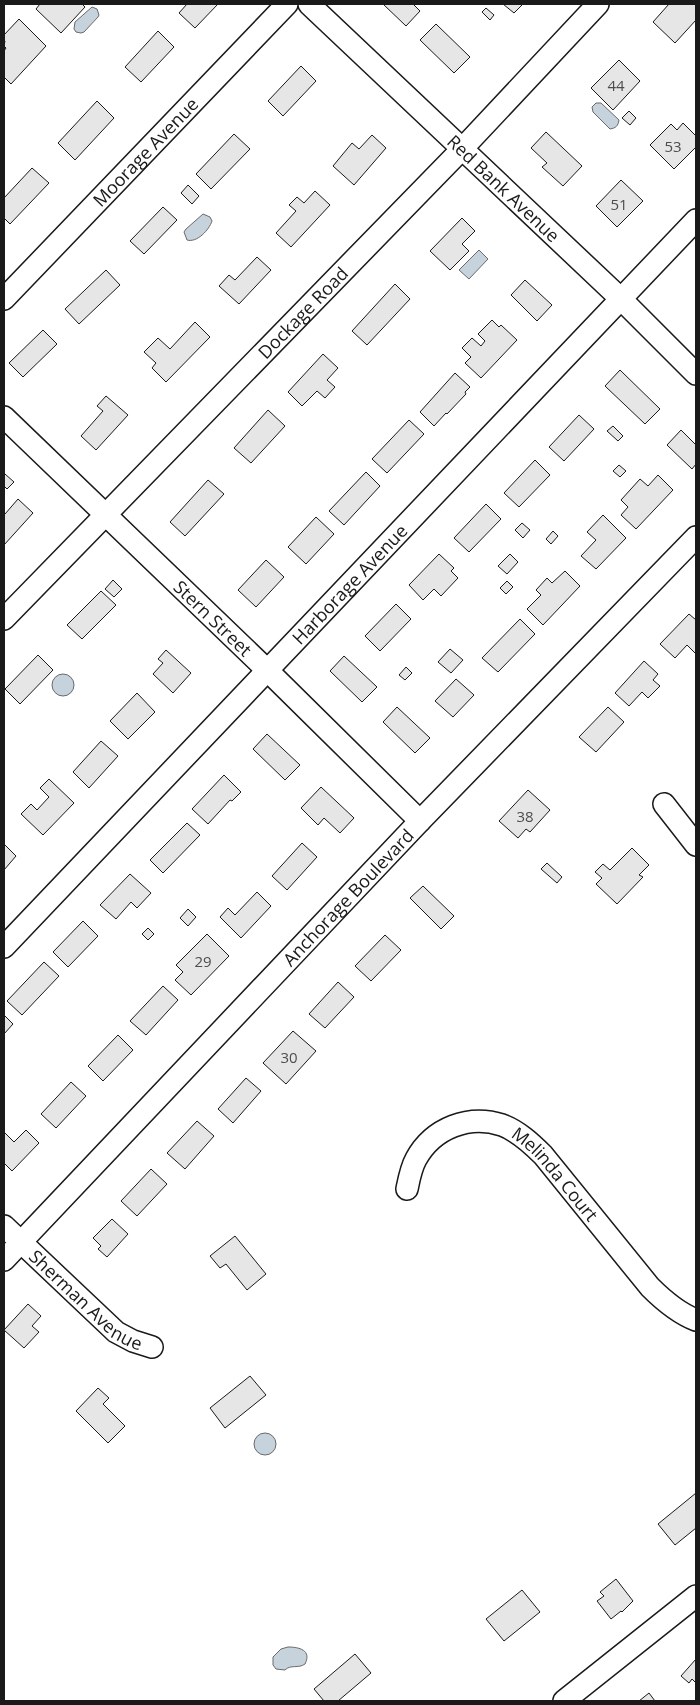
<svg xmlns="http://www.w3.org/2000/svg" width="700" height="1705" viewBox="0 0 700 1705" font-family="'Open Sans',sans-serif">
<rect width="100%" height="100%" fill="#fff"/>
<!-- water -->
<g fill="#c6d2dc" stroke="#6a6a6a">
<polygon points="92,7 97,9 99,15 98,17 84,32 81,33 76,32 74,29 75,22"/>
<path d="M 596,103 L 601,103 L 619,120 C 618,126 616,128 610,129 L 593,112 L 592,107 Z"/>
<path d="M 203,214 L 210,217 L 212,221 C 209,230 197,243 187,240 L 184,232 L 186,229 Z"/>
<polygon points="479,250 488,259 469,279 459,270"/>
<circle cx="63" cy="685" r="11"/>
<circle cx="265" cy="1444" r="11"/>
<path d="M 288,1647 C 299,1647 312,1650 305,1664 C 298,1669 291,1664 285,1670 L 276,1669 L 273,1665 L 273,1657 L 281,1649 Z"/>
</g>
<!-- building -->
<g fill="#e6e6e6" stroke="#1a1a1a">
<polygon points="40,4 82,4 85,7 61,33 36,9"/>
<polygon points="187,4 218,4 195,28 179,13"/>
<polygon points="383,4 413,4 420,11 406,26"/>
<polygon points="503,4 523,4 514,13"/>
<polygon points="669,4 696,4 696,20 675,43 653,22"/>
<polygon points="486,8 494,15 490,20 482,12"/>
<polygon points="19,19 46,46 11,84 4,77 4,51 6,48 4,46 5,41 4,40 4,35"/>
<polygon points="436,24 470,57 454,73 420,40"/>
<polygon points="158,31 174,47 141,82 125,67"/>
<polygon points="619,60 640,81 613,110 591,88"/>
<polygon points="301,66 316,81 283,116 268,101"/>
<polygon points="97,101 114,118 75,160 58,143"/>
<polygon points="629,111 636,118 630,125 622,118"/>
<polygon points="683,123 696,136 696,147 674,169 650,145 671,124 677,130"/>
<polygon points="546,132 582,166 563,186 542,167 547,163 531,148"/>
<polygon points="234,134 250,149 211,189 196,174"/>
<polygon points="372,135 386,148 354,185 333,166 352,143 359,149"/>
<polygon points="32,168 49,183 10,224 4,218 4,198"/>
<polygon points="621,180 643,201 617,227 596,206"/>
<polygon points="188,185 199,196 192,204 181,193"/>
<polygon points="315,191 330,205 291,247 276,233 296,211 289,205 297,197 304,203"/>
<polygon points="163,207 177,220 144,254 130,241"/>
<polygon points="462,218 475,231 462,244 469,251 450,270 430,251"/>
<polygon points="257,257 271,270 239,304 219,286 229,275 235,280"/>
<polygon points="106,270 120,285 79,324 65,309"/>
<polygon points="525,280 552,305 537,321 511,295"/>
<polygon points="395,284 410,299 367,345 352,331"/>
<polygon points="492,320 499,327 501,325 517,340 481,378 465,363 471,357 462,348 472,338 481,346 485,341 478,334"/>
<polygon points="195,322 210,337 166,382 152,368 156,363 144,352 158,338 170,349"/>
<polygon points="43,330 57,344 23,377 9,363"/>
<polygon points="323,354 338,368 327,380 335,387 325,398 317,391 302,406 288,392"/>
<polygon points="620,370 660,409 645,424 605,386"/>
<polygon points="455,373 470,387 465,392 466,394 447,414 446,413 434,426 420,412"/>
<polygon points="106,396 128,415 96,450 81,436 103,411 97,406"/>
<polygon points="268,410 285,426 251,463 234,448"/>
<polygon points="579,415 594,429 564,461 549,447"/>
<polygon points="409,420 424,434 387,473 372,459"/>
<polygon points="613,426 623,436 618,441 607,431"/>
<polygon points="681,430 696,445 696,464 692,469 667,445"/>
<polygon points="535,460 550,475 519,507 504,493"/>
<polygon points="619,465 626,471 620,477 613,471"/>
<polygon points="366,472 380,486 344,525 329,511"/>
<polygon points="5,474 14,482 7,489 4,486 4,476"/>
<polygon points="658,475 673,490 636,529 621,515 628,507 621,500 640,479 648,486"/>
<polygon points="208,480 224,494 185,536 170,522"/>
<polygon points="18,499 33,513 4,545 4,513 5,514"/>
<polygon points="486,504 501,519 469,552 454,538"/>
<polygon points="603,515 626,538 596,569 581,556 596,540 587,532"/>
<polygon points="316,517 334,534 306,564 288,547"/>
<polygon points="522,523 530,530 523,538 515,530"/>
<polygon points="553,531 558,536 551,544 546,539"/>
<polygon points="439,554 454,568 451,571 458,578 441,596 434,589 423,600 409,585"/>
<polygon points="510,554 518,562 507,574 498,566"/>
<polygon points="266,560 284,577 256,607 238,590"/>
<polygon points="565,571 580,586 543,625 527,609 541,595 536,590 547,578 552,583"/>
<polygon points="113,580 122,589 114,597 105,589"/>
<polygon points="507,581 513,587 506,594 500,588"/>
<polygon points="101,591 116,605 82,639 67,625"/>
<polygon points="396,604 411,619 380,651 365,636"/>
<polygon points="689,614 696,620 696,654 687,645 675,658 660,644"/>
<polygon points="520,619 535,634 498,672 482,658"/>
<polygon points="450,649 463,660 451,673 438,662"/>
<polygon points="166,650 191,673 173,693 153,674 163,663 158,659"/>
<polygon points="38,655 53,670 20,704 5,689"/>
<polygon points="344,656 377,687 362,702 330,671"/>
<polygon points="644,661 658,674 653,680 660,686 648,698 642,692 629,706 615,693"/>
<polygon points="406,667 412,673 405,680 399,675"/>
<polygon points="456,679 474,695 453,717 435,701"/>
<polygon points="137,693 155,712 128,739 110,721"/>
<polygon points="397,707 430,738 415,753 383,722"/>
<polygon points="608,707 624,722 596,752 579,737"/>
<polygon points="267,734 300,765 285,780 253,749"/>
<polygon points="101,741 118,756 89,788 73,772"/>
<polygon points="224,775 241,792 232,801 230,800 208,824 192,809"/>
<polygon points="49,779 74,803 43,835 21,814 31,804 37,810 49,797 40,788"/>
<polygon points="321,787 354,818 340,833 324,818 318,825 301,808"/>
<polygon points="528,790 550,810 530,832 526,829 518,838 499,821"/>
<polygon points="187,823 200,835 163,873 150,860"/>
<polygon points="302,843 317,857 287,890 272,876"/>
<polygon points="4,844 16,856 4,870"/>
<polygon points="632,848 649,865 639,875 643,877 617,904 596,884 602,878 595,872 603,864 610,870"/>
<polygon points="547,863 562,877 557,883 541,869"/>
<polygon points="130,874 151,893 137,908 131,902 116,919 100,905"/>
<polygon points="423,886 454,916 441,929 410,898"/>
<polygon points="257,892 271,906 241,938 220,917 228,908 235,915"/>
<polygon points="188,909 196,917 188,926 180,918"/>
<polygon points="83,921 98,936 68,967 53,952"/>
<polygon points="148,928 154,934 148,940 142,934"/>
<polygon points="207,934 229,956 191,995 175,980 183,972 176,965"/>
<polygon points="385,935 401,950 371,981 355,966"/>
<polygon points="44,962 59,976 22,1015 7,1001"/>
<polygon points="338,982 354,997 325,1028 309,1014"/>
<polygon points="163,986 178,1000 146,1035 130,1021"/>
<polygon points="4,1015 13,1024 4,1034"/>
<polygon points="293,1031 316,1051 286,1084 263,1063"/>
<polygon points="118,1035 133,1050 103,1081 88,1066"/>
<polygon points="246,1078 261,1091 233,1123 218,1109"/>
<polygon points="71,1082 86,1096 56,1128 41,1114"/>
<polygon points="197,1121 214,1136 185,1169 167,1153"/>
<polygon points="26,1130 39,1143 12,1171 4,1163 4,1132 14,1142"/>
<polygon points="151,1169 167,1184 137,1216 121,1201"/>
<polygon points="112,1219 128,1234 107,1257 98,1249 101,1246 93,1238"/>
<polygon points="235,1236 266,1274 247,1290 226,1264 220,1268 210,1256"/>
<polygon points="28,1304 41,1316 32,1326 39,1332 24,1348 4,1330"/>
<polygon points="250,1376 266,1395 225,1428 210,1408"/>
<polygon points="98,1388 109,1398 103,1404 125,1426 108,1443 76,1411"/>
<polygon points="696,1493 696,1528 675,1545 658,1524"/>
<polygon points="616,1579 633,1601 622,1612 621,1611 611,1619 597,1601 604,1596 600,1592"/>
<polygon points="522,1590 540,1612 504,1641 486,1619"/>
<polygon points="355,1654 371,1673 338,1701 324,1701 314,1689"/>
<polygon points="696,1659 696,1683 692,1679 689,1683 681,1676"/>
<polygon points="649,1693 655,1701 639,1701"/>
</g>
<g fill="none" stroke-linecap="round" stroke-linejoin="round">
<!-- minor casing -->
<g stroke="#1a1a1a" stroke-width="24">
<g id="minor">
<path id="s1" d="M 309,4 L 621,299 L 696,374"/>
<path id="s2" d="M 4,299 L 287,4"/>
<path id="s3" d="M 4,417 L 267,670 L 420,821"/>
<path id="s4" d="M 4,619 L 462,149 L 598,4"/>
<polyline points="664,804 696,845"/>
<path id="s5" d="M 4,947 L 696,220"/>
<path id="s6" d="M 407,1189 C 409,1179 411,1168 416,1159 C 433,1128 469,1114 502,1125 C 518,1131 531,1143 543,1155 L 650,1287 C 664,1301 678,1313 696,1320"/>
<path id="s7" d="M 4,1226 L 116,1332 L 133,1341 L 152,1347"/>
<path id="s8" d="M 4,1260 L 420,821 L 696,537"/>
<polyline points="564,1701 696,1596"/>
</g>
</g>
<!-- minor -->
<use href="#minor" stroke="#fff" stroke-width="21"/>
</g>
<g text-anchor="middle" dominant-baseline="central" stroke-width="4" stroke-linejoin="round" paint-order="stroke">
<!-- number labels -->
<g font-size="15" fill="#4d4d4d">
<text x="616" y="85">44</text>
<text x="673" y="146">53</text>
<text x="619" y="204">51</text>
<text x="525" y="816">38</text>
<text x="203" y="961">29</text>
<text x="289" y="1057">30</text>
</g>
<!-- street labels -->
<g font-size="18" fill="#1a1a1a" stroke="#fff">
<text stroke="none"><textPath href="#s2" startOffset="204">Moorage Avenue</textPath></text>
<text stroke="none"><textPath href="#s1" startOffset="268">Red Bank Avenue</textPath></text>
<text stroke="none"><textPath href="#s4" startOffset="428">Dockage Road</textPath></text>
<text stroke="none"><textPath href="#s5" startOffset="501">Harborage Avenue</textPath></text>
<text stroke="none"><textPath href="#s3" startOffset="290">Stern Street</textPath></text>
<text stroke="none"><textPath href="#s8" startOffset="500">Anchorage Boulevard</textPath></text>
<text stroke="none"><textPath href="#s6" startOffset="205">Melinda Court</textPath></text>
<text stroke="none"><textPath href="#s7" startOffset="111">Sherman Avenue</textPath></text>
</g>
</g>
<!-- border -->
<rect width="700" height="1705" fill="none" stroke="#1a1a1a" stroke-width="10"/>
</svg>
